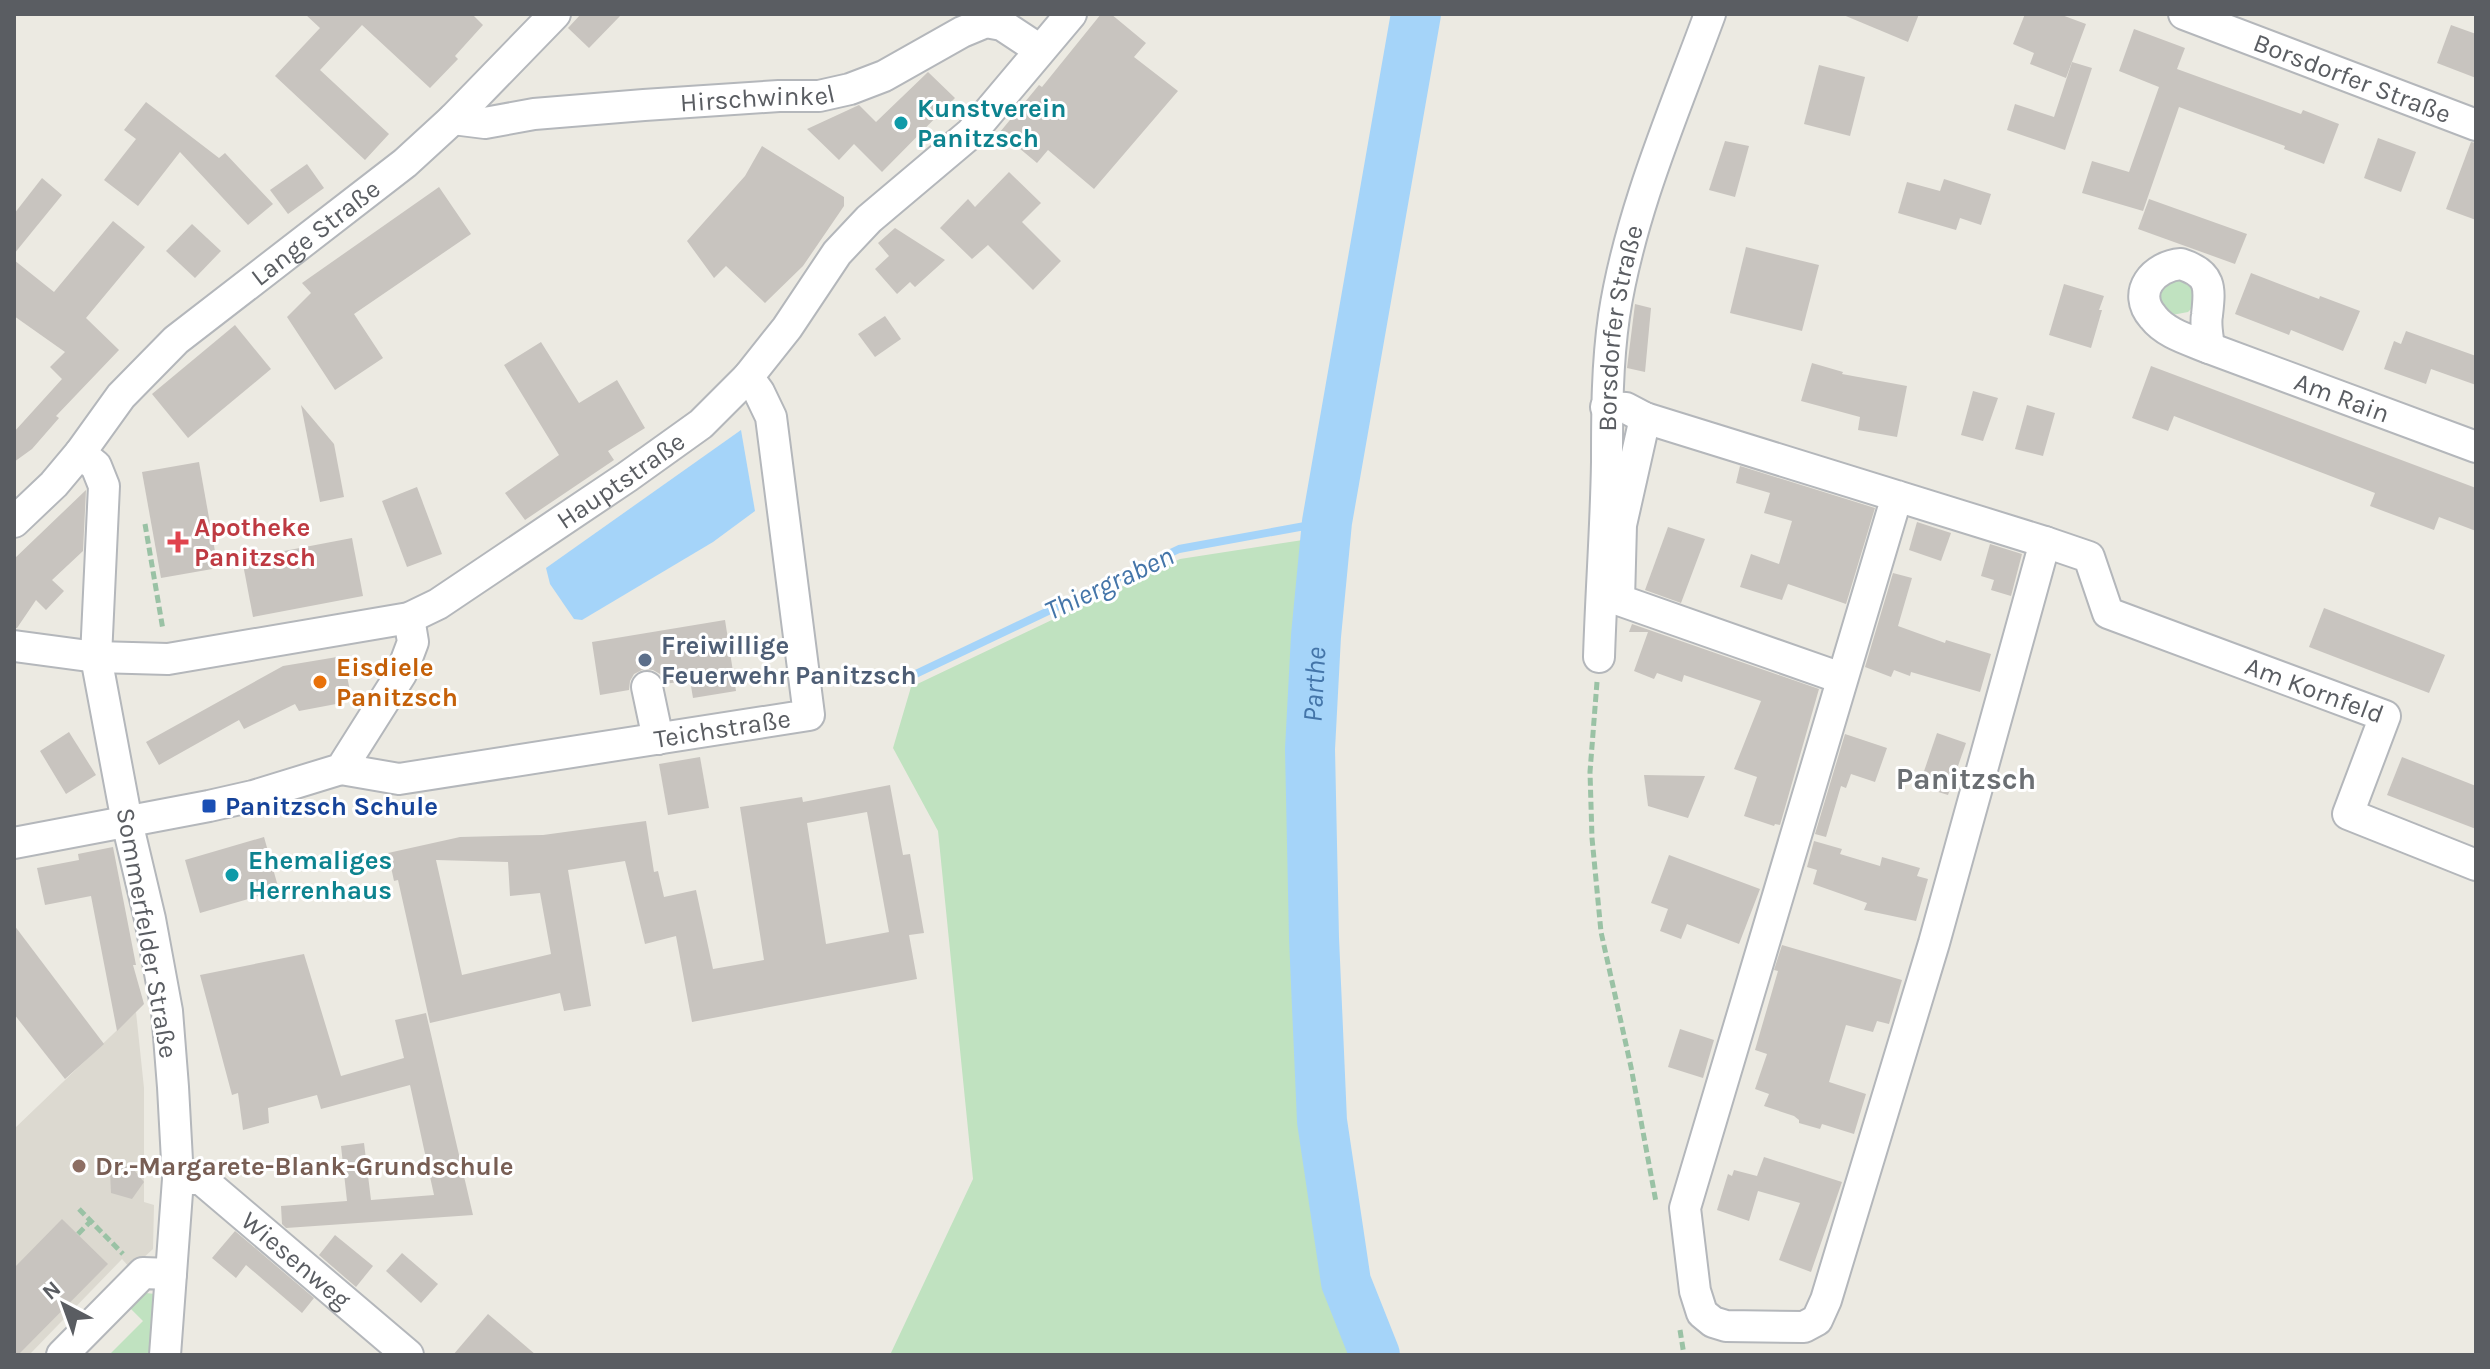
<svg xmlns="http://www.w3.org/2000/svg" width="2490" height="1369" viewBox="0 0 2490 1369" font-family="Karla,sans-serif">
<rect width="100%" height="100%" fill="#eceae2"/>
<!-- education -->
<polygon fill="#dcd9d0" points="136,1012 144,1088 144,1202 154,1205 153,1249 131,1269 122,1259 29,1355 14,1355 14,1129"/>
<!-- green -->
<g fill="#c0e2c0">
<polygon points="2165,276 2194,283 2194,306 2188,312 2172,315 2159,306 2159,282"/>
<polygon points="1316,538 1295,780 1308,1105 1335,1288 1358,1355 890,1355 973,1179 938,831 893,748 911,687 1180,559"/>
<polygon points="146,1293 155,1294 151,1355 109,1355 143,1321 128,1306 135,1296"/>
</g>
<!-- water -->
<polygon fill="#a5d4f9" points="741,430 755,511 713,542 582,620 574,619 550,584 546,568"/>
<g fill="none" stroke-linecap="round" stroke-linejoin="round">
<!-- stream -->
<polyline stroke="#a5d4f9" stroke-width="8" points="903,680 1179,549 1327,522"/>
<!-- river -->
<path stroke="#a5d4f9" stroke-width="50" id="s1" d="M 1375,1355 L 1346,1282 L 1322,1121 L 1314,938 L 1310,749 L 1316,636 L 1327,522 L 1416,14"/>
</g>
<!-- building -->
<g fill="#c8c4bf" fill-rule="evenodd">
<polygon points="305,14 472,14 483,25 455,56 458,59 430,88 362,25 320,70 389,134 365,160 275,76 320,28"/>
<polygon points="581,14 622,14 589,48 568,28"/>
<polygon points="1101,14 1111,14 1146,43 1134,57 1178,91 1094,189 1048,150 1037,163 1000,132 1039,85 1042,87"/>
<polygon points="1841,14 1919,14 1908,42"/>
<polygon points="2025,14 2059,14 2086,24 2066,78 2030,64 2034,53 2013,44"/>
<polygon points="2451,25 2476,34 2476,78 2437,63"/>
<polygon points="2134,29 2185,48 2177,69 2301,114 2303,110 2339,124 2324,164 2284,149 2285,146 2179,107 2143,211 2082,193 2092,161 2129,172 2159,87 2119,71"/>
<polygon points="2072,62 2092,68 2065,150 2007,130 2015,104 2054,117"/>
<polygon points="1819,65 1865,77 1850,136 1804,124"/>
<polygon points="928,72 955,98 882,172 854,144 839,160 807,129 859,105 876,122"/>
<polygon points="146,102 219,158 225,153 273,204 248,225 180,152 138,206 104,180 136,139 124,130"/>
<polygon points="2378,138 2416,152 2401,192 2364,178"/>
<polygon points="1725,141 1749,146 1735,197 1709,190"/>
<polygon points="2471,142 2476,143 2476,220 2446,209"/>
<polygon points="762,146 844,197 844,206 803,266 765,303 726,266 714,278 687,241 745,176"/>
<polygon points="307,164 324,188 288,214 270,190"/>
<polygon points="1009,172 1041,203 1022,222 1061,261 1033,290 988,245 972,259 940,228 968,199 975,207"/>
<polygon points="42,178 62,195 14,254 14,214"/>
<polygon points="1944,179 1991,194 1981,225 1960,218 1956,230 1898,213 1907,182 1940,191"/>
<polygon points="439,187 471,234 354,314 383,358 335,390 287,317 311,293 302,283"/>
<polygon points="2149,199 2247,234 2235,264 2138,229"/>
<polygon points="113,221 145,247 86,318 119,350 56,416 59,418 32,449 14,462 14,432 62,379 50,367 65,352 14,316 14,260 54,292"/>
<polygon points="192,224 221,251 195,278 166,251"/>
<polygon points="895,228 945,260 915,287 910,282 897,294 875,269 889,256 878,243"/>
<polygon points="1746,247 1819,265 1802,331 1730,313"/>
<polygon points="2251,273 2319,299 2320,296 2360,311 2343,351 2291,330 2289,335 2235,314"/>
<polygon points="2064,284 2104,296 2099,310 2102,310 2091,348 2049,335"/>
<polygon points="1635,304 1651,308 1645,372 1627,368"/>
<polygon points="885,316 901,339 875,357 858,334"/>
<polygon points="235,325 271,369 188,438 152,394"/>
<polygon points="2406,331 2476,356 2476,385 2431,369 2426,384 2384,369 2394,341 2401,344"/>
<polygon points="541,342 579,403 617,380 645,428 608,451 614,460 525,520 505,493 559,455 504,365"/>
<polygon points="1812,363 1843,372 1842,374 1907,386 1897,437 1858,430 1860,417 1801,401"/>
<polygon points="2151,366 2476,488 2476,531 2439,517 2434,530 2370,506 2375,493 2174,416 2168,431 2132,418"/>
<polygon points="1973,391 1998,398 1983,441 1961,435"/>
<polygon points="301,405 334,444 344,497 320,502"/>
<polygon points="2027,405 2055,413 2043,456 2015,449"/>
<polygon points="199,462 218,568 161,578 142,472"/>
<polygon points="1740,466 1875,508 1846,604 1788,584 1782,600 1740,587 1751,554 1779,564 1792,521 1764,513 1770,493 1736,483"/>
<polygon points="417,487 442,554 407,567 382,501"/>
<polygon points="86,490 83,551 52,580 64,591 46,610 36,600 17,628 14,628 14,559"/>
<polygon points="1917,522 1951,533 1941,561 1909,550"/>
<polygon points="1668,527 1705,539 1681,603 1645,590"/>
<polygon points="352,538 363,596 253,617 242,559"/>
<polygon points="1990,544 2022,554 2011,596 1991,590 1994,580 1981,576"/>
<polygon points="1893,573 1912,578 1898,626 1945,643 1946,640 1991,654 1980,692 1911,672 1910,676 1894,670 1891,677 1865,667"/>
<polygon points="2324,608 2445,655 2429,693 2309,647"/>
<polygon points="725,620 736,691 693,698 690,680 665,684 660,674 653,670 644,669 634,674 630,681 629,690 600,695 592,642"/>
<polygon points="1632,624 1819,689 1780,825 1775,824 1774,826 1744,816 1757,777 1734,769 1761,701 1684,675 1682,682 1657,673 1654,679 1634,671 1648,632 1629,632"/>
<polygon points="343,656 352,701 299,711 295,704 244,729 239,720 159,765 146,742 283,666"/>
<polygon points="69,732 96,775 66,794 40,751"/>
<polygon points="1937,733 1966,743 1948,795 1919,786"/>
<polygon points="1845,734 1887,748 1875,782 1851,774 1846,788 1841,786 1826,837 1815,834"/>
<polygon points="700,757 709,808 668,815 659,764"/>
<polygon points="2402,757 2476,786 2476,829 2387,795"/>
<polygon points="1644,775 1705,776 1688,818 1648,806"/>
<path d="M 890,785 L 903,855 L 910,854 L 924,933 L 909,935 L 917,979 L 692,1022 L 676,936 L 645,944 L 625,861 L 568,870 L 591,1006 L 564,1011 L 560,993 L 430,1023 L 398,880 L 394,881 L 388,853 L 460,837 L 543,835 L 646,821 L 654,872 L 658,871 L 664,897 L 696,890 L 713,969 L 764,960 L 740,807 L 802,797 L 803,802 ZM 867,812 L 889,932 L 826,944 L 807,823 ZM 436,860 L 508,862 L 510,896 L 540,893 L 551,954 L 462,975 Z"/>
<polygon points="264,837 279,890 200,913 185,860"/>
<polygon points="1814,841 1842,849 1840,854 1880,866 1882,857 1920,868 1917,876 1928,879 1916,921 1864,910 1867,903 1813,884 1817,870 1807,867"/>
<polygon points="113,847 136,965 133,965 144,1004 117,1031 91,896 45,905 37,868 79,860 78,854"/>
<polygon points="1669,855 1760,889 1739,944 1687,924 1681,939 1660,931 1668,909 1651,903"/>
<polygon points="14,925 104,1044 65,1079 14,1014"/>
<polygon points="1782,945 1902,980 1889,1024 1877,1021 1873,1032 1846,1025 1829,1082 1866,1094 1854,1134 1822,1124 1820,1129 1799,1123 1799,1120 1794,1116 1764,1106 1769,1094 1755,1089 1767,1054 1755,1050 1778,971 1774,970"/>
<polygon points="304,954 341,1076 404,1058 395,1020 426,1013 473,1215 286,1228 282,1224 281,1206 347,1201 341,1146 364,1143 371,1200 434,1195 410,1085 321,1109 317,1095 268,1108 269,1123 243,1130 238,1093 232,1095 200,975"/>
<polygon points="1680,1029 1714,1040 1703,1078 1668,1067"/>
<polygon points="1764,1157 1842,1182 1811,1272 1779,1260 1800,1203 1758,1191 1749,1221 1717,1210 1728,1174 1732,1176 1734,1170 1757,1176"/>
<polygon points="130,1165 144,1182 132,1199 111,1193 110,1172"/>
<polygon points="62,1219 108,1264 18,1355 14,1355 14,1268"/>
<polygon points="235,1231 314,1298 302,1313 246,1265 236,1278 212,1258"/>
<polygon points="335,1235 373,1266 356,1287 319,1255"/>
<polygon points="402,1253 438,1284 421,1303 386,1271"/>
<polygon points="488,1314 536,1355 453,1355"/>
</g>
<g fill="none" stroke-linecap="round" stroke-linejoin="round">
<!-- minor casing -->
<g stroke="#b4b7bb" stroke-width="34">
<g id="minor">
<path id="s2" d="M 2184,14 L 2476,125"/>
<path id="s3" d="M 453,119 L 485,123 L 534,114 L 644,105 L 779,96 L 819,96 L 850,89 L 884,76 L 962,32 L 986,22 L 1002,25 L 1040,50"/>
<path d="M 2181,264 C 2212,274 2210,288 2207,315 C 2205,325 2208,337 2209,348 C 2190,340 2166,334 2153,317 C 2131,292 2154,266 2181,264 Z"/>
<path id="s4" d="M 2209,348 L 2476,447"/>
<polyline points="1606,407 1626,408 1645,418 2045,542 1934,943 1826,1300 1817,1320 1804,1327 1726,1326 1713,1322 1702,1313 1695,1291 1685,1208 1897,496"/>
<polyline points="1645,418 1621,525 1619,600 1841,678"/>
<polyline points="14,522 54,484 80,453"/>
<path id="s5" d="M 2045,542 L 2089,557 L 2108,613 L 2385,716 L 2348,814 L 2476,865"/>
<path id="s6" d="M 14,646 L 96,657 L 168,659 L 409,618 L 438,604 L 627,477 L 701,424 L 748,377 L 787,328 L 837,253 L 869,219 L 971,133 L 1071,14"/>
<path id="s7" d="M 1599,657 C 1601,592 1606,527 1607,462 C 1607,413 1607,365 1614,316 C 1630,212 1674,112 1710,14"/>
<polyline points="647,687 658,739"/>
<path id="s8" d="M 341,769 L 399,779 L 809,715 L 771,417 L 759,392 L 748,377"/>
<polyline points="14,843 209,806 253,796 341,769 401,674 413,642 409,618"/>
<path id="s9" d="M 178,1179 L 201,1179 L 408,1355"/>
<polyline points="62,1355 143,1273 171,1274"/>
<path id="s10" d="M 165,1355 L 178,1179 L 173,1087 L 167,1011 L 150,919 L 127,822 L 96,657 L 104,486 L 96,466 L 80,453 L 121,396 L 176,340 L 405,163 L 453,119 L 555,14"/>
</g>
</g>
<!-- path -->
<g stroke="#9ac2a5" stroke-width="5" stroke-dasharray="8 4" stroke-linecap="butt">
<polyline points="145,524 163,630"/>
<polyline points="1597,682 1590,772 1592,838 1601,932 1631,1067 1656,1202"/>
<polyline points="79,1209 123,1254"/>
<polyline points="78,1234 91,1221"/>
<polyline points="1680,1330 1684,1355"/>
</g>
<!-- minor -->
<use href="#minor" stroke="#fff" stroke-width="30"/>
</g>
<!-- markers -->
<g fill="#0f9aa8" stroke="#fff" stroke-width="3">
<circle cx="901" cy="123" r="8"/>
<circle cx="232" cy="875" r="8"/>
</g>
<path fill="#e0444e" stroke="#fff" stroke-width="3" d="M174 530h8v8h8v8h-8v8h-8v-8h-8v-8h8z"/>
<circle fill="#5c6f8a" stroke="#fff" stroke-width="3" cx="645" cy="660" r="8"/>
<circle fill="#e8710a" stroke="#fff" stroke-width="3" cx="320" cy="682" r="8"/>
<rect fill="#1a4fb4" stroke="#fff" stroke-width="3" x="201" y="798" width="16" height="16" rx="4"/>
<circle fill="#8d6e63" stroke="#fff" stroke-width="3" cx="79" cy="1166" r="8"/>
<g text-anchor="middle" dominant-baseline="central" stroke-width="6" stroke-linejoin="round" paint-order="stroke">
<!-- street labels -->
<g font-size="26" fill="#5a5d62" stroke="#fff">
<text stroke="none"><textPath href="#s2" startOffset="180">Borsdorfer Straße</textPath></text>
<text stroke="none"><textPath href="#s3" startOffset="306">Hirschwinkel</textPath></text>
<text stroke="none"><textPath href="#s10" startOffset="1244">Lange Straße</textPath></text>
<text stroke="none"><textPath href="#s7" startOffset="330">Borsdorfer Straße</textPath></text>
<text stroke="none"><textPath href="#s4" startOffset="142">Am Rain</textPath></text>
<text stroke="none"><textPath href="#s6" startOffset="652">Hauptstraße</textPath></text>
<text stroke="none"><textPath href="#s5" startOffset="326">Am Kornfeld</textPath></text>
<text stroke="none"><textPath href="#s8" startOffset="386">Teichstraße</textPath></text>
<text transform="translate(147 933) rotate(80)">Sommerfelder Straße</text>
<text stroke="none"><textPath href="#s9" startOffset="148">Wiesenweg</textPath></text>
</g>
<!-- culture labels -->
<g font-size="26" font-weight="bold" fill="#0d838f" stroke="#fff" text-anchor="start">
<text x="917" y="108">Kunstverein<tspan x="917" dy="30">Panitzsch</tspan></text>
<text x="248" y="860">Ehemaliges<tspan x="248" dy="30">Herrenhaus</tspan></text>
</g>
<!-- health labels -->
<g font-size="26" font-weight="bold" fill="#be3a42" stroke="#fff" text-anchor="start">
<text x="194" y="527">Apotheke<tspan x="194" dy="30">Panitzsch</tspan></text>
</g>
<!-- service labels -->
<g font-size="26" font-weight="bold" fill="#4e5e75" stroke="#fff" text-anchor="start">
<text x="661" y="645">Freiwillige<tspan x="661" dy="30">Feuerwehr Panitzsch</tspan></text>
</g>
<!-- food labels -->
<g font-size="26" font-weight="bold" fill="#c56008" stroke="#fff" text-anchor="start">
<text x="336" y="667">Eisdiele<tspan x="336" dy="30">Panitzsch</tspan></text>
</g>
<!-- transit labels -->
<g font-size="26" font-weight="bold" fill="#164399" stroke="#fff" text-anchor="start">
<text x="225" y="806">Panitzsch Schule</text>
</g>
<!-- education labels -->
<g font-size="26" font-weight="bold" fill="#785e54" stroke="#fff" text-anchor="start">
<text x="95" y="1166">Dr.-Margarete-Blank-Grundschule</text>
</g>
<!-- water labels -->
<g font-size="28" font-style="italic" fill="#4475a9" stroke="#fff">
<text transform="translate(1109 583) rotate(-25)">Thiergraben</text>
<text stroke="none"><textPath href="#s1" startOffset="678">Parthe</textPath></text>
</g>
<!-- quarter labels -->
<g font-size="30" font-weight="bold" fill="#6b6f73" stroke="#fff">
<text x="1966" y="779">Panitzsch</text>
</g>
</g>
<!-- border -->
<rect width="2490" height="1369" fill="none" stroke="#5a5d62" stroke-width="32"/>
<!-- north arrow -->
<g transform="translate(64 1305) rotate(319)" stroke="#ffffff" stroke-width="6" paint-order="stroke">
<path d="M0-6L14 30L0 20L-14 30Z" fill="#5a5d62"/>
<text y="-12" font-size="22" font-weight="bold" text-anchor="middle" fill="#5a5d62">N</text>
</g>
</svg>
